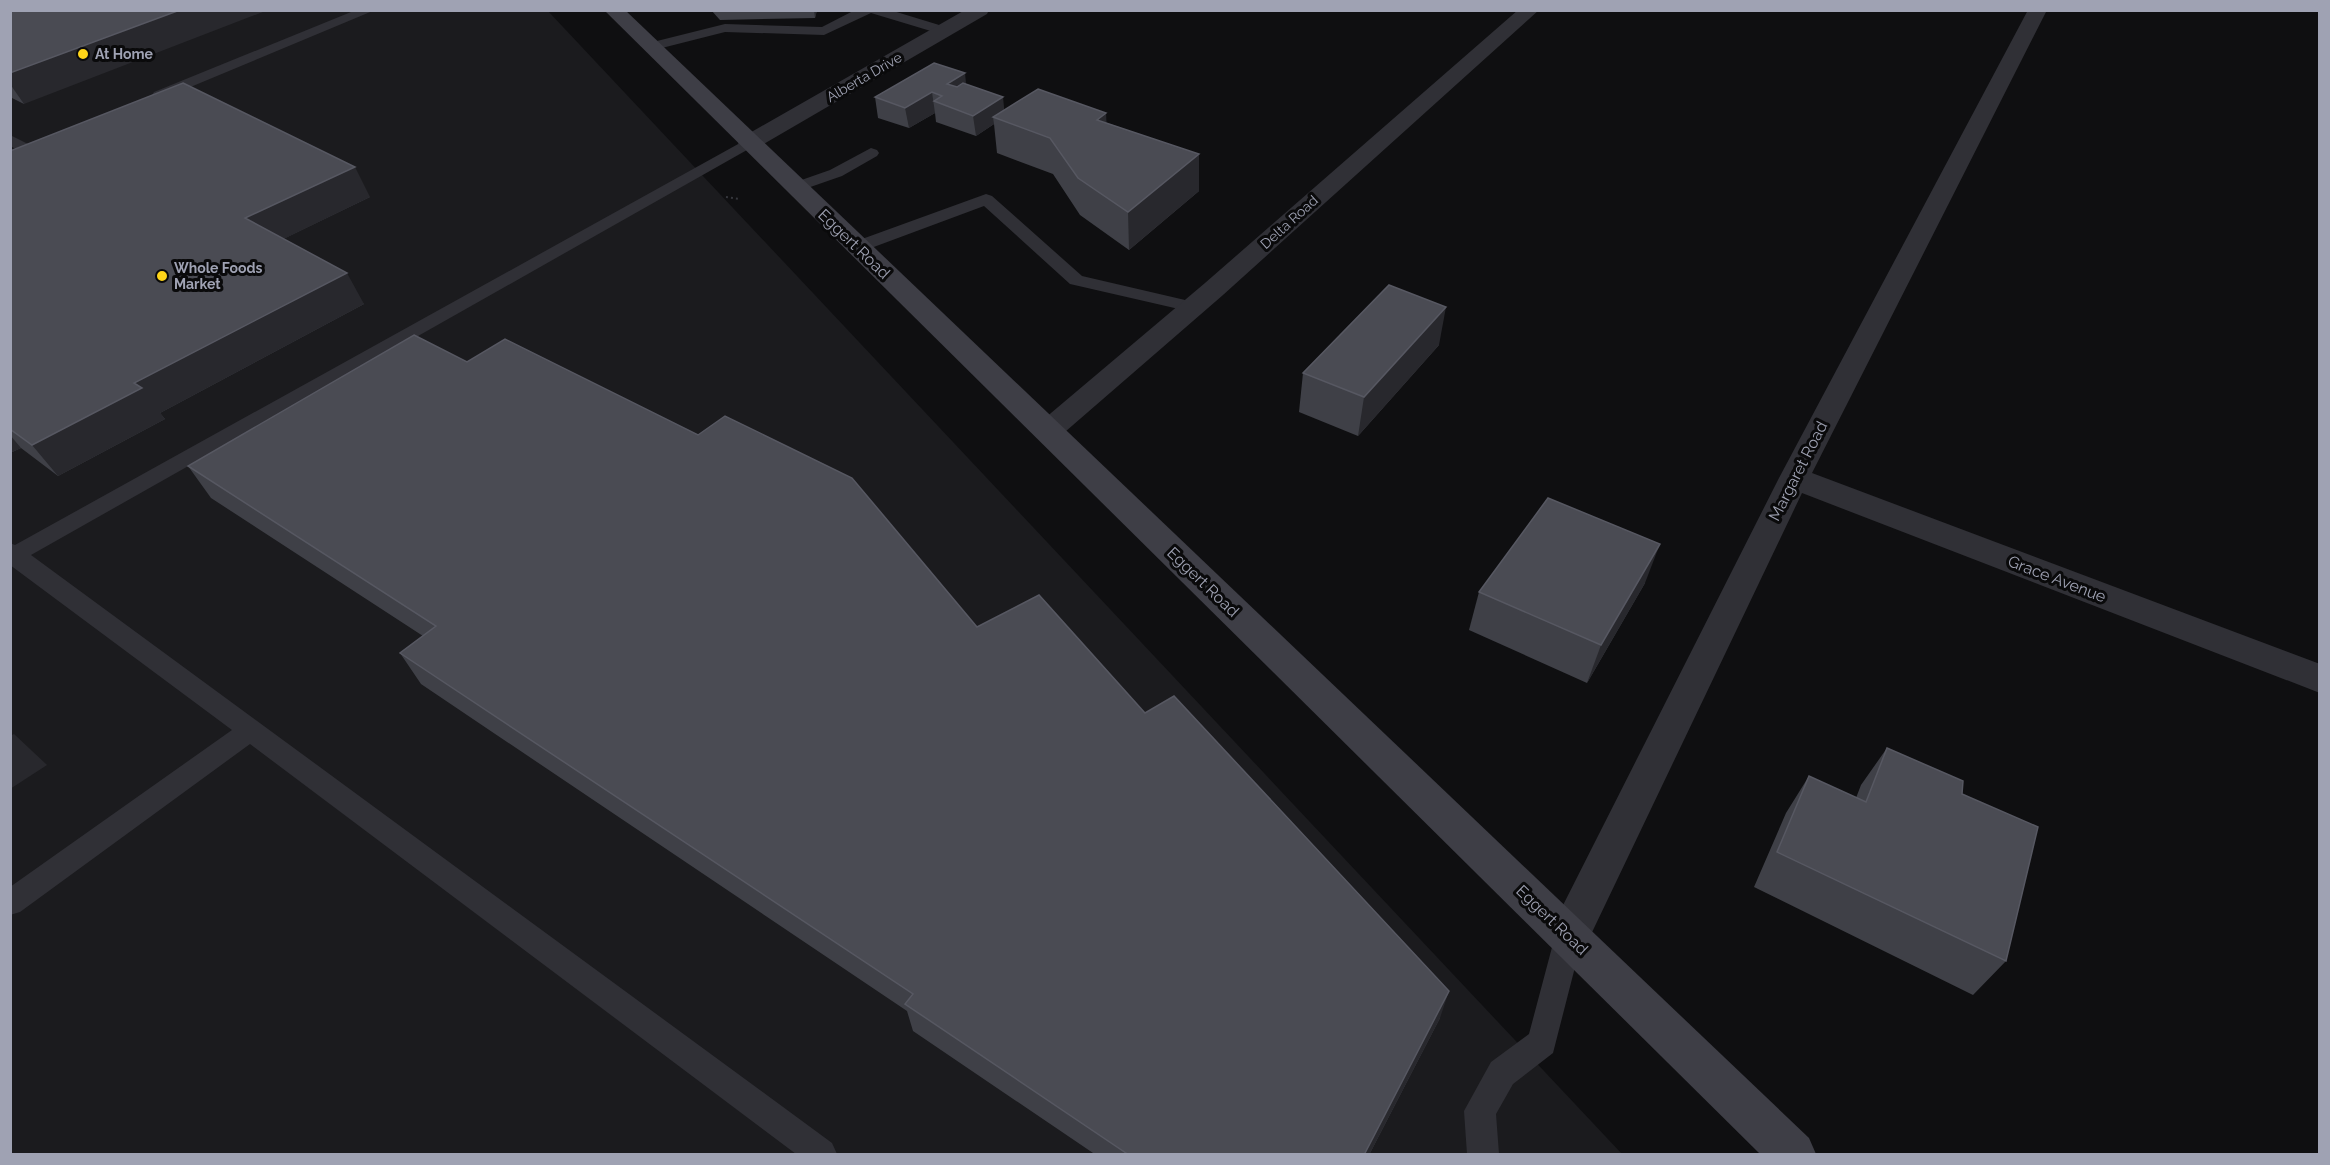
<svg xmlns="http://www.w3.org/2000/svg" width="2330" height="1165" viewBox="0 0 2330 1165" font-family="Raleway,sans-serif">
<rect width="100%" height="100%" fill="#0f0f11"/>
<!-- built -->
<polygon fill="#1b1b1e" points="10,11 548,11 1622,1154 11,1154"/>
<g fill="none" stroke-linecap="round" stroke-linejoin="round">
<!-- path -->
<polyline stroke="#36373d" stroke-width="2" stroke-dasharray="2 3" stroke-linecap="butt" points="726,197 740,199"/>
<!-- lane -->
<g fill="#303036" fill-rule="evenodd">
<polygon points="356,10 375,10 164,98 159,99 152,95 154,92"/>
<polygon points="855,10 890,10 949,28 951,31 944,35 871,13 824,35 725,32 650,51 643,47 645,44 725,24 822,27"/>
<polygon points="10,135 32,146 35,149 32,152 22,152 10,146"/>
<polygon points="749,138 757,143 754,146 31,555 832,1143 837,1154 796,1154 250,744 20,912 10,915 10,887 232,730 10,565 10,543 15,545"/>
<polygon points="871,148 877,150 879,153 877,156 842,176 796,192 788,187 790,184 830,170"/>
<polygon points="986,194 992,196 1082,276 1198,303 1201,307 1198,311 1192,312 1070,284 984,206 863,251 851,251 848,247 851,243"/>
<polygon points="1569,923 1579,927 1583,936 1553,1053 1513,1084 1496,1114 1499,1154 1467,1154 1464,1111 1491,1062 1529,1034 1555,936 1559,927"/>
</g>
<!-- street -->
<g fill="#303036" fill-rule="evenodd">
<polygon points="965,10 989,10 987,14 757,148 749,150 741,148 738,143 741,138"/>
<polygon points="1518,10 1539,10 1223,295 1058,438 1048,441 1038,438 1033,431 1038,424 1205,283"/>
<polygon points="2028,10 2047,10 1812,473 2320,664 2320,693 1802,493 1584,949 1569,955 1554,949 1548,936 1554,923 1779,478"/>
</g>
<!-- secondary -->
<polygon fill="#3e3e46" fill-rule="evenodd" points="604,10 625,10 1809,1138 1816,1154 1760,1154"/>
</g>
<!-- wall -->
<g fill="#3f4047">
<polygon points="10,10 24,104 10,97"/>
<polygon points="711,10 817,10 815,18 720,20"/>
<polygon points="966,84 1004,110 1107,123 1199,154 1199,191 1129,250 1080,215 1053,174 997,153 994,124 976,136 936,122 935,113 909,128 878,118 875,97"/>
<polygon points="10,151 370,197 283,239 364,304 160,413 165,419 58,476 21,448 10,453"/>
<polygon points="1439,345 1358,436 1299,412 1303,373"/>
<polygon points="188,466 977,627 1145,713 1440,1018 1369,1155 1096,1155 913,1031 907,1011 421,684 400,653 423,636 211,498"/>
<polygon points="1645,583 1587,683 1469,630 1479,592"/>
<polygon points="1887,748 1962,794 2006,961 1973,995 1754,887 1786,813 1809,776 1856,798 1861,785"/>
</g>
<!-- shaded-wall -->
<g fill="#28282d">
<polygon points="180,10 268,10 24,104 10,84 10,73"/>
<polygon points="814,10 817,10 815,18"/>
<polygon points="965,73 967,93 947,84"/>
<polygon points="932,92 935,113 909,128 905,108"/>
<polygon points="1003,97 1005,117 993,117 994,124 976,136 973,116"/>
<polygon points="1106,113 1108,149 1097,120"/>
<polygon points="1199,154 1199,191 1129,250 1128,212"/>
<polygon points="355,167 370,197 263,249 245,218"/>
<polygon points="347,273 364,304 160,413 165,419 58,476 32,445 134,383"/>
<polygon points="1446,307 1439,345 1358,436 1364,397"/>
<polygon points="10,435 21,448 10,453"/>
<polygon points="1660,544 1645,583 1587,683 1601,645"/>
<polygon points="14,734 47,765 10,789 10,736"/>
<polygon points="1449,991 1440,1018 1369,1155 1364,1155"/>
</g>
<!-- building -->
<g fill="#4a4b53" stroke="#575862" stroke-width="1.5">
<polygon points="10,10 180,10 10,73"/>
<polygon points="934,63 965,73 947,84 957,87 963,83 1003,97 973,116 934,101 942,96 932,92 905,108 875,97"/>
<polygon points="183,83 355,167 245,218 347,273 134,383 142,388 32,445 10,429 10,151"/>
<polygon points="1038,89 1106,113 1097,120 1199,154 1128,212 1078,178 1050,138 993,117"/>
<polygon points="1389,285 1446,307 1364,397 1303,373"/>
<polygon points="414,335 467,362 505,339 698,435 725,416 852,478 977,627 1039,595 1145,713 1174,696 1449,991 1364,1155 1129,1155 905,1004 913,994 400,653 436,626 188,466"/>
<polygon points="1548,498 1660,544 1601,645 1479,592"/>
<polygon points="1887,748 1963,781 1962,794 2038,827 2006,961 1777,852 1809,776 1866,802"/>
</g>
<!-- markers -->
<g fill="#ffd519" stroke="#0a0a0b" stroke-width="2">
<circle cx="83" cy="54" r="6"/>
<circle cx="162" cy="276" r="6"/>
</g>
<g text-anchor="middle" dominant-baseline="central" stroke-width="6" stroke-linejoin="round" paint-order="stroke">
<!-- far-poi labels -->
<g font-size="14" font-weight="bold" fill="#9fa2b3" stroke="#0a0a0b" text-anchor="start">
<text x="95" y="54">At Home</text>
<text x="174" y="268">Whole Foods<tspan x="174" dy="16">Market</tspan></text>
</g>
<!-- far-street labels -->
<g font-size="14" fill="#9fa2b3" stroke="#0a0a0b">
<text transform="translate(864 77) rotate(-30)">Alberta Drive</text>
<text transform="translate(1289 222) rotate(-42)">Delta Road</text>
</g>
<!-- street labels -->
<g font-size="16" fill="#9fa2b3" stroke="#0a0a0b">
<text transform="translate(854 244) rotate(44)">Eggert Road</text>
<text transform="translate(1798 471) rotate(-63)">Margaret Road</text>
<text transform="translate(2057 579) rotate(21)">Grace Avenue</text>
<text transform="translate(1203 582) rotate(44)">Eggert Road</text>
<text transform="translate(1552 920) rotate(44)">Eggert Road</text>
</g>
</g>
<!-- border -->
<rect width="2330" height="1165" fill="none" stroke="#9fa2b3" stroke-width="24"/>
</svg>
